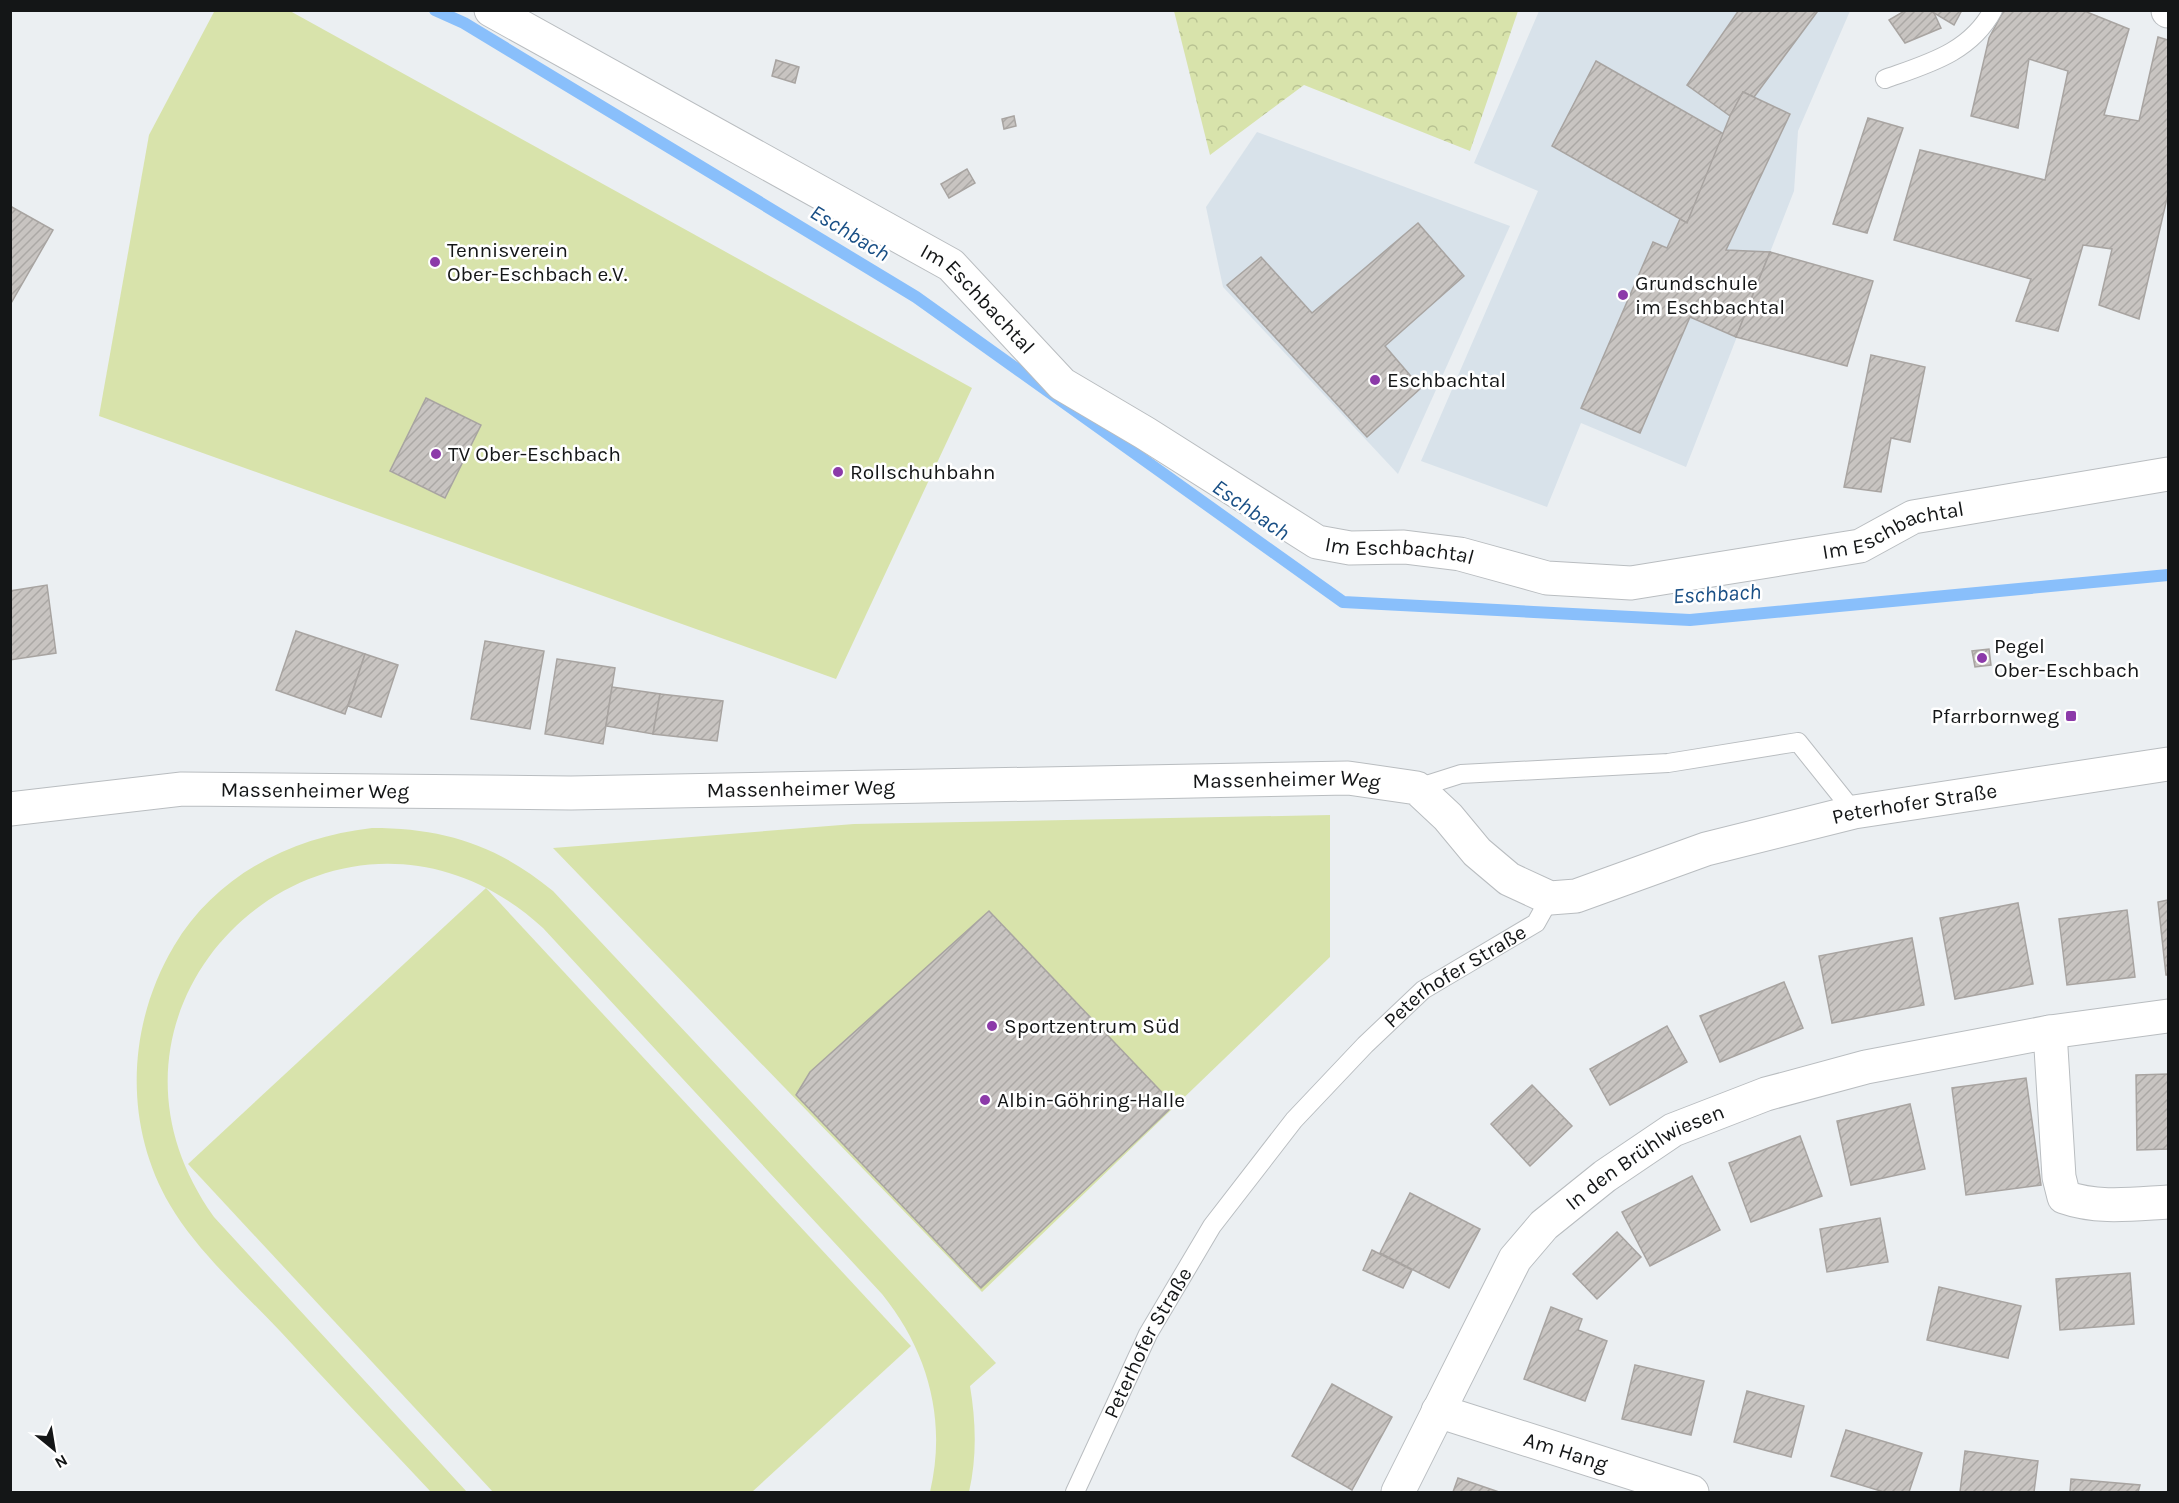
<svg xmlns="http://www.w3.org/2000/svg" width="2179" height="1503" viewBox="0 0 2179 1503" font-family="Karla,sans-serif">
<defs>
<pattern id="park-crowns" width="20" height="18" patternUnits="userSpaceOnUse" patternTransform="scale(1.5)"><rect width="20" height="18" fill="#d8e3ab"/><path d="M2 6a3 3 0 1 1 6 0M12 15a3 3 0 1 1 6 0" fill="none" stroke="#b8c292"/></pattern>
<pattern id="building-hatch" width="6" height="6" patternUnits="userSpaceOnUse" patternTransform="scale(1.5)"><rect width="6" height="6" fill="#c8c4c1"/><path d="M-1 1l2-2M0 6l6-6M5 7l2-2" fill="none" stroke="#aba8a5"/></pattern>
</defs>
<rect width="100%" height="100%" fill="#ebeff2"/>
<!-- built -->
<g fill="#d8e2ea">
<polygon points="1539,11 1850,11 1798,131 1794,191 1686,467 1581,423 1547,507 1421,461 1538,191 1474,163"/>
<polygon points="1257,132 1510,226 1398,474 1223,287 1206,207"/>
</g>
<!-- park -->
<polygon fill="url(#park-crowns)" points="1174,11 1174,10 1518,11 1470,151 1304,85 1210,155"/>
<!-- garden -->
<g fill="#d8e3ab">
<polygon points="215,10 290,11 972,388 836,679 99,416 149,135"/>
<polygon points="1330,815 1330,957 982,1292 553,848 854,824"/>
<path d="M 372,828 C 444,828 497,845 553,891 L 996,1363 L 970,1386 C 976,1422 977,1457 969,1492 L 930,1492 C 947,1420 928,1351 882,1294 L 543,928 C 340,743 55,995 214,1217 L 467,1492 L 431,1492 C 381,1439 330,1385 280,1331 C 243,1292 197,1251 170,1205 C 123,1125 127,1025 174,946 C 216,875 292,837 372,828 Z"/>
<polygon points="486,888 911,1346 752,1492 493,1492 188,1164"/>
</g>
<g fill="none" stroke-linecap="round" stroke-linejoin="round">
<!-- stream -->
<polyline stroke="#89bffb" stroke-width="12" points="435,10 464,23 916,297 1343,602 1690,620 2168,575"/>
</g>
<!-- building -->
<g fill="url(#building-hatch)" stroke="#a8a4a1" stroke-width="1.5">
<polygon points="1739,10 1815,10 1817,12 1754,97 1743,92 1730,116 1687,85"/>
<polygon points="1906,10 1929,10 1934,13 1941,28 1905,43 1889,20"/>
<polygon points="1929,10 1962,10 1954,25"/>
<polygon points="2004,10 2082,10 2129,29 2104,115 2139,121 2158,37 2168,40 2168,194 2139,319 2099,305 2112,249 2083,245 2058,331 2016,321 2031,279 1894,240 1920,150 2045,180 2068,71 2029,59 2018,128 1971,116 1989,38"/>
<polygon points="776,60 799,67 795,83 772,76"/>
<polygon points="1596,61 1724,134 1687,223 1552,146"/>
<polygon points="1743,92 1790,114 1726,250 1770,252 1736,337 1690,317 1640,433 1581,408 1653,242 1667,248 1680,219 1687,223 1730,116"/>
<polygon points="1014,116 1016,126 1004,129 1002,119"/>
<polygon points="1868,118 1903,128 1867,233 1833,224"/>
<polygon points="967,169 975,183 949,198 941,184"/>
<polygon points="10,206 53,230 10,305"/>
<polygon points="1418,223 1464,276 1385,346 1421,388 1367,437 1227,285 1261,257 1312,313"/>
<polygon points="1770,252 1873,281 1847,366 1736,337"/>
<polygon points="1871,355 1925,367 1910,442 1891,438 1881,492 1844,487"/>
<polygon points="426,398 481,425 445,498 390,471"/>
<polygon points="47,585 56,653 10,660 10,591"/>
<polygon points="296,631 365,654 345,714 276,690"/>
<polygon points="485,641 544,651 530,729 471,719"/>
<polygon points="1989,649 1991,665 1975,667 1972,651"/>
<polygon points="365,654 398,665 381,717 348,706"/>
<polygon points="557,659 615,668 603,744 545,734"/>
<polygon points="612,687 660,694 653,734 606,726"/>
<polygon points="660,694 723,701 717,741 653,734"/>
<polygon points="2168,900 2168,975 2166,975 2158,902"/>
<polygon points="2018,903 2033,984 1955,999 1940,918"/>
<polygon points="2127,910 2135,977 2067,985 2059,919"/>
<polygon points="989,911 1174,1105 981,1288 796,1095 810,1072"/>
<polygon points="1912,938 1924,1005 1832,1023 1819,956"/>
<polygon points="1784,982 1803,1028 1720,1062 1700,1016"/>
<polygon points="1667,1026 1687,1062 1610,1105 1590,1069"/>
<polygon points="2168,1074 2168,1149 2137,1150 2136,1075"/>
<polygon points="2026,1078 2041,1185 1966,1195 1952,1088"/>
<polygon points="1532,1085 1572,1126 1530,1166 1491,1124"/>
<polygon points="1910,1104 1925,1169 1851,1185 1837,1121"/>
<polygon points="1800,1136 1822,1196 1751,1222 1729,1163"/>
<polygon points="1692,1176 1720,1230 1650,1266 1622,1212"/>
<polygon points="1410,1193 1480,1229 1449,1288 1380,1253"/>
<polygon points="1880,1218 1888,1262 1827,1272 1820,1229"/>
<polygon points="1617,1232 1641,1257 1597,1299 1573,1274"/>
<polygon points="1372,1250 1412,1270 1403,1288 1363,1270"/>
<polygon points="2130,1273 2134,1324 2060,1330 2056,1279"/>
<polygon points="1939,1287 2021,1306 2008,1358 1927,1340"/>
<polygon points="1551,1307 1582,1319 1578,1330 1607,1341 1585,1401 1524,1379"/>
<polygon points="1635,1365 1704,1381 1691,1435 1622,1419"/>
<polygon points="1332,1384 1392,1417 1352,1490 1292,1456"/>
<polygon points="1747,1391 1804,1406 1791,1457 1734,1442"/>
<polygon points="1846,1430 1922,1453 1909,1492 1884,1492 1831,1476"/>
<polygon points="1965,1451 2038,1461 2034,1492 1960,1492"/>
<polygon points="1458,1478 1499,1492 1453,1492"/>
<polygon points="2071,1479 2140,1485 2138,1492 2070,1492"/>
</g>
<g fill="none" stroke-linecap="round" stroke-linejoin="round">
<!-- service casing -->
<g stroke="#b9bdc0" stroke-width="20">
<g id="service">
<path d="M 1885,79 C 1927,64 1970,53 1993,10"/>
<polyline points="1417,788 1461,774 1668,763 1798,742 1854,812"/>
<path id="s1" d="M 1075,1492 L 1148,1334 L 1212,1226 L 1294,1120 L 1365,1045 L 1423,990 L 1536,923 L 1550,898"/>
</g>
</g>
<!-- minor casing -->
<g stroke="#b9bdc0" stroke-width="35">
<g id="minor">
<path id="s2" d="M 491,10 L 951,265 L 1062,384 L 1145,433 L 1317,542 L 1350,548 L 1404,547 L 1460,554 L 1547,578 L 1631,583 L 1860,546 L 1913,517 L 2168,474"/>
<polyline points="2168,10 2168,11"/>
<path d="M 2050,1032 L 2059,1177 L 2064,1197 C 2098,1209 2133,1204 2168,1202"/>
<path id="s3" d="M 1438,1411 L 1692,1492"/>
<path id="s4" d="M 1398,1492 L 1515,1259 L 1544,1225 L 1605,1176 L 1673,1130 L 1766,1094 L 1866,1067 L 2050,1032 L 2168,1016"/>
</g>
</g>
<!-- tertiary casing -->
<g stroke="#b9bdc0" stroke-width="35">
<g id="tertiary">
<path id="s5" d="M 10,809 L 182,789 L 571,793 L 1348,778 L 1417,788 L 1448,817 L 1477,852 L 1509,879 L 1550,898 L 1576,896 L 1706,849 L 1854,812 L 2168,764"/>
</g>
</g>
<!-- service -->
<use href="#service" stroke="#fff" stroke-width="18"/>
<!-- minor -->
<use href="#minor" stroke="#fff" stroke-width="33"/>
<!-- tertiary -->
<use href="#tertiary" stroke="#fff" stroke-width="33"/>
</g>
<!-- markers -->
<g fill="#8c3aa9" stroke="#fff" stroke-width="2">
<circle cx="435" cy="262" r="6"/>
<circle cx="1623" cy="295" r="6"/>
<circle cx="1375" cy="380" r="6"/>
<circle cx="436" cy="454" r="6"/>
<circle cx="838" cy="472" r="6"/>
<circle cx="1982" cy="658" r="6"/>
<rect x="2065" y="710" width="12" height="12" rx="3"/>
<circle cx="992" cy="1026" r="6"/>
<circle cx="985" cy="1100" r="6"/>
</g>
<g text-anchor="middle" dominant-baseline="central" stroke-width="5" stroke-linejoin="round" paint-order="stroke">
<!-- poi labels -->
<g font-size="21" fill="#141617" stroke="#fff" text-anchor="start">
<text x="447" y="250">Tennisverein<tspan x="447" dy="24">Ober-Eschbach e.V.</tspan></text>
<text x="1635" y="283">Grundschule<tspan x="1635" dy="24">im Eschbachtal</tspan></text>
<text x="1387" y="380">Eschbachtal</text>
<text x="448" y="454">TV Ober-Eschbach</text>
<text x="850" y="472">Rollschuhbahn</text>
<text x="1994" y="646">Pegel<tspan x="1994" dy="24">Ober-Eschbach</tspan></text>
<text x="2059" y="716" text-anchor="end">Pfarrbornweg</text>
<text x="1004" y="1026">Sportzentrum Süd</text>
<text x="997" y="1100">Albin-Göhring-Halle</text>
</g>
<!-- street labels -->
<g font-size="21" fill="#141617" stroke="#fff">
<text stroke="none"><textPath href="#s2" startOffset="568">Im Eschbachtal</textPath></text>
<text stroke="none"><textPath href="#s2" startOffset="1576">Im Eschbachtal</textPath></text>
<text stroke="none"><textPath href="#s2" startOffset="1072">Im Eschbachtal</textPath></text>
<text stroke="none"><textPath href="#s5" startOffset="1278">Massenheimer Weg</textPath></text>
<text stroke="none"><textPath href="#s5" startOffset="792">Massenheimer Weg</textPath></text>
<text stroke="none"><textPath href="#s5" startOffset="306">Massenheimer Weg</textPath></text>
<text stroke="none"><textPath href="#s5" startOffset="1962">Peterhofer Straße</textPath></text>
<text stroke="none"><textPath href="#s1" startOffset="651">Peterhofer Straße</textPath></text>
<text stroke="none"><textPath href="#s4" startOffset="428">In den Brühlwiesen</textPath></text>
<text stroke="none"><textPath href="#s1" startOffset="166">Peterhofer Straße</textPath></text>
<text stroke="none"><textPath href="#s3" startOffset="134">Am Hang</textPath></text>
</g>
<!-- water labels -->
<g font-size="22" font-style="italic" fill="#194f85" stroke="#fff">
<text transform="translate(850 233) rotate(31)">Eschbach</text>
<text transform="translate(1251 510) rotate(35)">Eschbach</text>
<text transform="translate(1717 594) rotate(-3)">Eschbach</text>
</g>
</g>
<!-- border -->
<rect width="2179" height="1503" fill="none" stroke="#141617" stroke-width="24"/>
<!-- north arrow -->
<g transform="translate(54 1449) rotate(150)" stroke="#ffffff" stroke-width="4.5" paint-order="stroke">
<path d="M0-4.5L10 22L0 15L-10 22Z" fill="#141617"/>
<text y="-9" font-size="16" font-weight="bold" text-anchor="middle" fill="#141617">N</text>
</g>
</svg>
